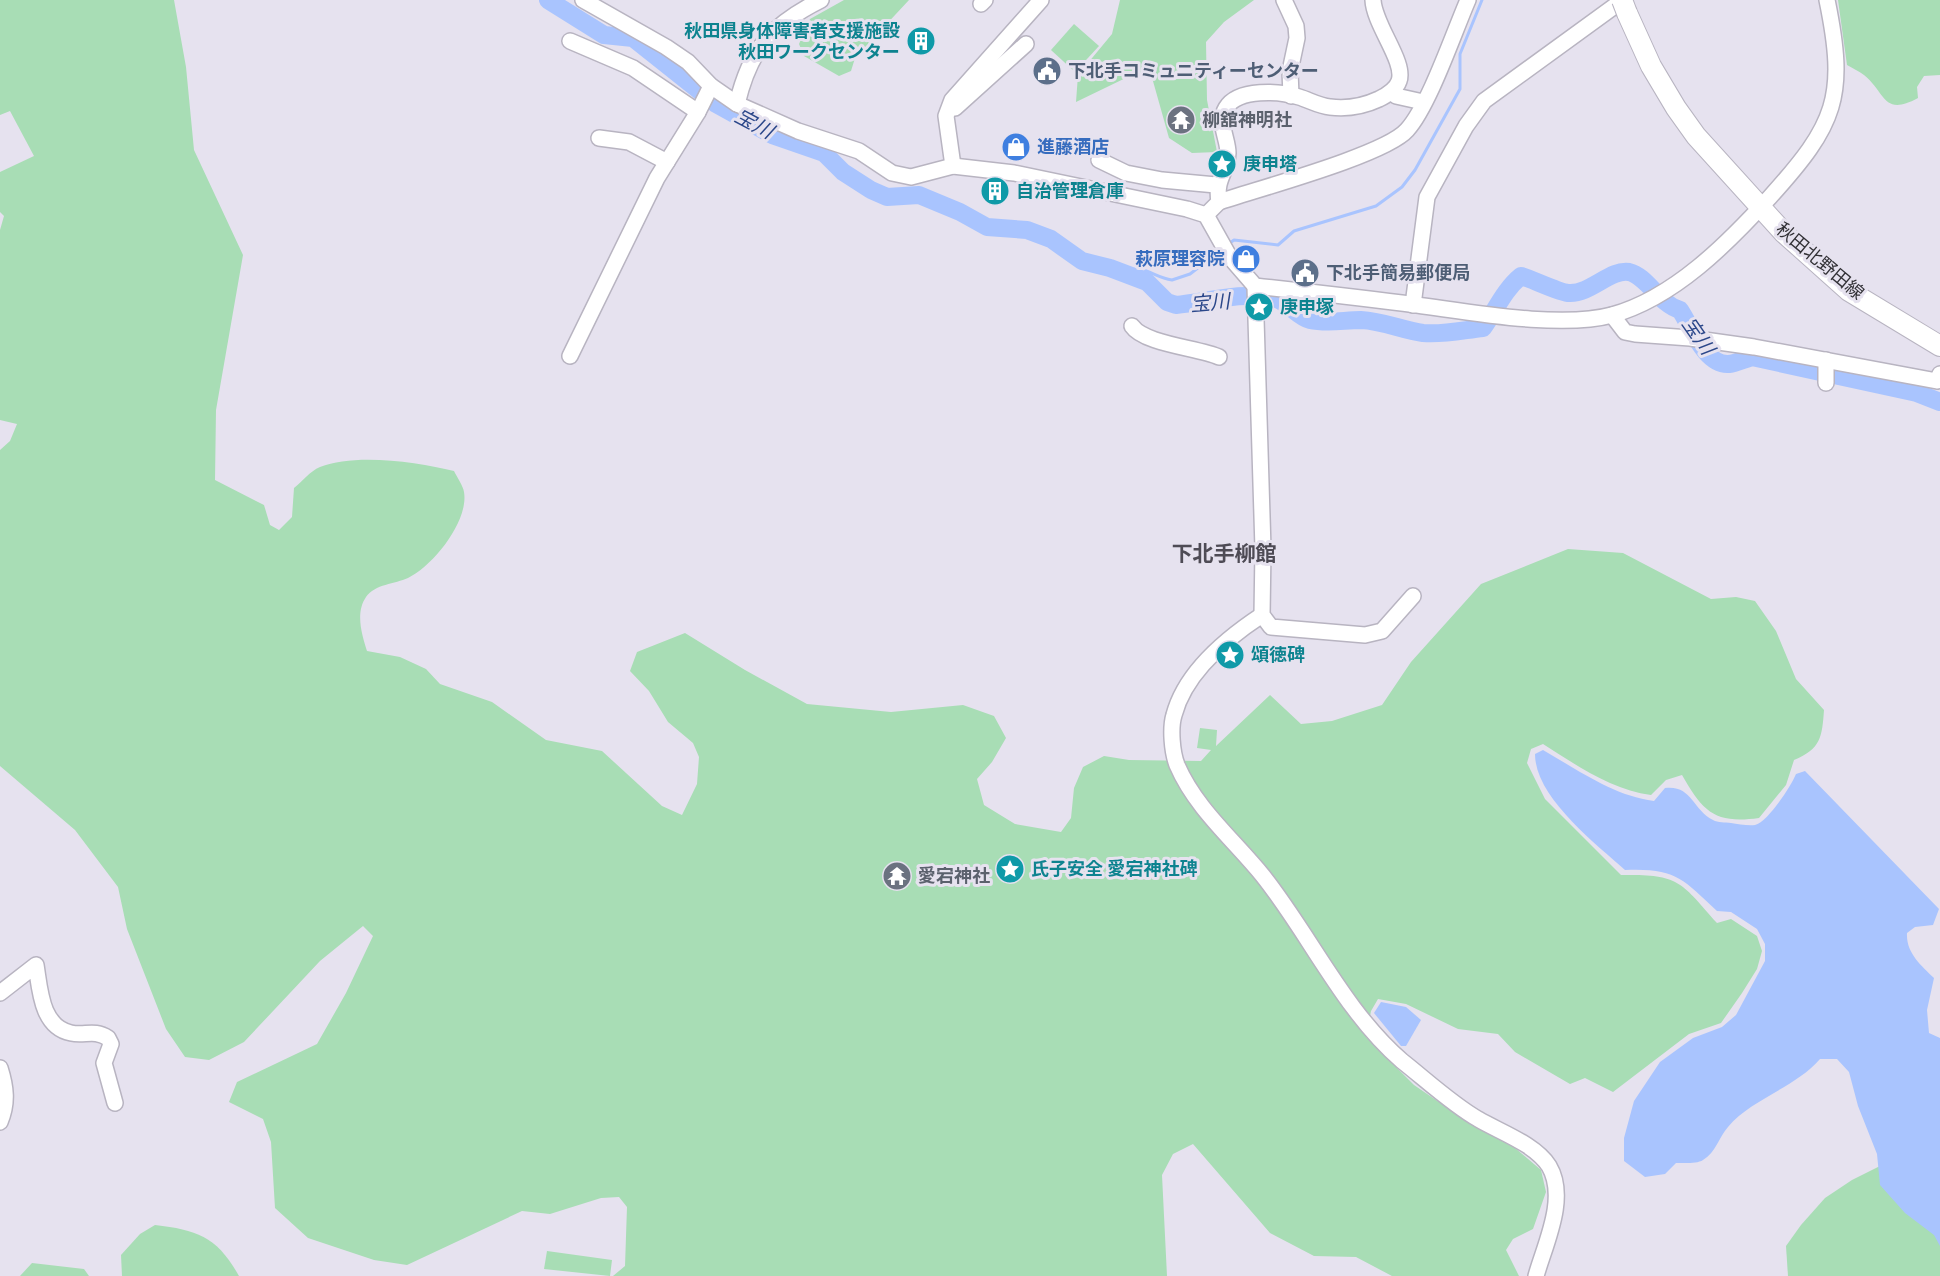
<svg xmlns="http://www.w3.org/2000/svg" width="1940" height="1276" viewBox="0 0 1940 1276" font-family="Karla,'Noto Sans JP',sans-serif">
<rect width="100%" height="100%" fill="#e6e2ef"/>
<!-- green -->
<g fill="#a8ddb5">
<path d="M 0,0 L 174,0 L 186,67 L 194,150 L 243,255 L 216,410 L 215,480 L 264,505 L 270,525 L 279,530 L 292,517 L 294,488 C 302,482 310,471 320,467 C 355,453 418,462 454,471 C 457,477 463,486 464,492 C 469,521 433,566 408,578 C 395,584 375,584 366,597 C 355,613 362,635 367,651 L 400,657 L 426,669 L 440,684 L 492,702 L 546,740 L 602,751 L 662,806 L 682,815 L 697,784 L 699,757 L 693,743 L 668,722 L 649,691 L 630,671 L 637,652 L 685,633 L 745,670 L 807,704 L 891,712 L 963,705 L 994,716 L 1006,738 L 992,762 L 977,779 L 984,805 L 1015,824 L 1061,832 L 1071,818 L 1074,788 L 1083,767 L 1104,756 L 1129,760 L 1201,761 L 1211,750 L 1197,748 L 1200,728 L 1217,730 L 1216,746 L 1270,695 L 1301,724 L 1332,721 L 1382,705 L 1411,662 L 1481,584 L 1568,549 L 1623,553 L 1711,599 L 1736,597 L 1755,601 L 1776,631 L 1796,679 L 1824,710 C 1822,737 1821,749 1794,760 L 1786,785 L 1759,818 C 1715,824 1703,812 1682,775 L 1666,780 L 1651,795 C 1612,790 1576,765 1543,744 L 1531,749 L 1527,763 L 1545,799 L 1621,875 C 1679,874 1680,881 1717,923 L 1731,919 L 1757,936 L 1762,951 L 1757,969 L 1742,993 L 1721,1023 L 1689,1034 L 1613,1092 L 1585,1078 L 1570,1084 L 1515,1052 L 1498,1034 L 1458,1029 L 1406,1004 L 1378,999 L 1371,1011 L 1366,1037 L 1414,1085 L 1474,1126 L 1515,1148 L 1541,1170 L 1546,1192 L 1533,1229 L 1513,1239 L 1506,1250 L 1519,1276 L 1392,1276 L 1356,1257 L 1314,1256 L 1270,1233 L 1193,1144 L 1173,1154 L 1162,1175 L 1167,1276 L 613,1276 L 625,1266 L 627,1207 L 619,1197 L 601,1198 L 550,1214 L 522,1211 L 407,1265 L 374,1260 L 308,1238 L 275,1208 L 271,1142 L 263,1119 L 229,1102 L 237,1082 L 317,1044 L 346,993 L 373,936 L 363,926 L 320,961 L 244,1042 L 209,1060 L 185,1057 L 166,1029 L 127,929 L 118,887 L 75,830 L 0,766 L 0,450 L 10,441 L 17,424 L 0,420 L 0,230 L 4,216 L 0,212 L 0,172 L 34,156 L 10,111 L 0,115 Z"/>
<polygon points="844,0 909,0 855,58 851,71 839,76 804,56 799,44 810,19"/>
<polygon points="1120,0 1254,0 1224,22 1206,42 1207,100 1217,152 1192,153 1169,138 1151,74 1136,73 1076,102 1078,75 1112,34"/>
<path d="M 1838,0 L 1940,0 L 1940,75 L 1924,76 L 1917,87 L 1918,98 C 1883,117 1886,93 1864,75 C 1859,71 1852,68 1847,65 Z"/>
<polygon points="1074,24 1099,46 1075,72 1051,50"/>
<polygon points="1882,1165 1940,1213 1940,1276 1788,1276 1786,1246 1801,1225 1825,1198 1852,1180"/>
<path d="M 155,1225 C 198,1230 217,1237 239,1276 L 122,1276 L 121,1255 L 140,1234 Z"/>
<polygon points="547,1251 612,1260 610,1276 544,1269"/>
<polygon points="32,1263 84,1269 89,1276 20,1276"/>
</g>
<!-- water -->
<g fill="#a9c4fe">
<path d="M 1543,750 C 1578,770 1614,796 1654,801 L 1665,788 C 1692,785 1692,809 1713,820 C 1718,823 1725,822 1731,823 C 1738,824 1748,826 1755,825 C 1768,822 1791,786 1796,774 L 1805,771 L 1939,909 L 1933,925 L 1915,927 L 1907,933 C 1906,953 1921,965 1934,978 L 1927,1010 L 1929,1033 L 1940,1038 L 1940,1246 L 1934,1235 L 1905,1213 L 1880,1185 L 1877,1154 L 1858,1106 L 1849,1072 L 1837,1059 L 1820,1059 C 1795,1088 1751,1099 1728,1127 C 1719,1137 1716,1152 1703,1160 C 1697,1164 1684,1163 1676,1163 L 1665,1174 L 1645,1177 L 1624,1161 L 1624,1138 L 1634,1101 L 1660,1062 L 1693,1038 L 1722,1027 L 1736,1015 L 1765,961 L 1765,944 L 1757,929 L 1731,912 L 1717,911 C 1682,878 1675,868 1625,870 C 1595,843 1535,797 1535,754 Z"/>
<polygon points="1381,1002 1406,1007 1421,1020 1406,1046 1401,1046 1374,1013"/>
</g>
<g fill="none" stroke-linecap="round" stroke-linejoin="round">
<!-- stream -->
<g stroke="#a9c4fe" stroke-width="3">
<polyline points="1227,245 1234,240 1278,245 1294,231 1376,206 1402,187 1415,170 1460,89 1460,54 1482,0"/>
<path d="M 1122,272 C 1144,263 1152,277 1172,280 L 1190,274 L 1220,251"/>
</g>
<!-- river -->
<path stroke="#a9c4fe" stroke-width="18" d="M 548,0 L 604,35 L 633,38 L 716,104 L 772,135 L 824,153 L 843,172 L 871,190 L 887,197 L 919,195 L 960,212 L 987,227 L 1027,230 L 1051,239 L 1082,261 L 1110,268 L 1147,282 L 1167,302 L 1176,305 C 1206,302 1241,292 1271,297 C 1287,300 1297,317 1310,320 C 1328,324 1344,320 1361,320 C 1383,321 1402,330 1423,333 C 1443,335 1464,330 1483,328 C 1496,310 1504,290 1521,276 C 1532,279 1560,293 1569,293 C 1591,294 1610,269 1629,272 C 1647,276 1659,304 1680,310 C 1691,326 1705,366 1729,364 C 1736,363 1745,359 1752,357 L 1917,393 L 1940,402"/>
<!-- minor casing -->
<g stroke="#b8b4c1" stroke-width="18">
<g id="minor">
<path d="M 583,0 L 666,47 L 688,62 L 711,86 L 737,104 L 798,131 L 859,151 L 892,173 L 911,177 L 953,166 L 1014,173 L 1187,209 L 1206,215 L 1229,256 L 1255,286 C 1309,292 1363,298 1417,305 C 1470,312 1561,329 1612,315 C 1674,298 1728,243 1770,197 C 1836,124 1847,97 1827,0"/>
<polyline points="1284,0 1296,26 1297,38 1290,71 1291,96"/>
<polyline points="981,4 985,0"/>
<polyline points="570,41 633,68 698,112"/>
<polyline points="1392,92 1396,96 1423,102"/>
<path d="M 737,104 C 750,49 771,25 821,0"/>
<polyline points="955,108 1026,44"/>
<polyline points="599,138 629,142 667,162"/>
<polyline points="1099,160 1126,173 1162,180 1216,185"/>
<polyline points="953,166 946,116 952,100 1041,0"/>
<path d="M 1219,202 C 1257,189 1385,155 1407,130 C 1429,106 1454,32 1468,0"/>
<path d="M 1206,215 L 1219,202 C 1215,178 1227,174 1228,153 C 1228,138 1217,123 1226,108 C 1238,88 1280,91 1299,97 C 1309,100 1319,106 1330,107 C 1346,109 1364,106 1379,99 C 1387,95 1396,90 1399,81 C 1406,62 1374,25 1373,0"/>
<polyline points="1255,286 1263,549 1262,615 1271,627 1365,635 1382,631 1413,596"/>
<polyline points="1413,305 1427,197 1466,126 1484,101 1623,0"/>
<polyline points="1612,315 1625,332 1635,334 1690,338 1754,347 1937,381 1940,374"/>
<path d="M 1132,326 C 1144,344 1199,348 1219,357"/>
<polyline points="570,356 657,178 698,112 711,86"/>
<polyline points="1826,383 1826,360"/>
<path d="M 1262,615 C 1227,638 1185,673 1174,715 C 1170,728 1172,752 1177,765 C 1196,809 1234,840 1263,876 C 1310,935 1344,1011 1402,1061 C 1425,1079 1453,1105 1478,1119 C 1500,1132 1535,1144 1549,1166 C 1568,1198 1545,1244 1536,1276"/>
<path d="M 0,993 L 36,965 C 40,989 41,1027 71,1033 C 85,1036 94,1029 108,1038 L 111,1044 L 104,1063 L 115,1103"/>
<path d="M 0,1068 C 6,1087 8,1103 0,1122"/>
</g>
</g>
<!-- major casing -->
<g stroke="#b8b4c1" stroke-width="22">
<polyline id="major" points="1627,13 1651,66 1676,108 1696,136 1784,233 1849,291 1940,346"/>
</g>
<!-- minor -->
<use href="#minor" stroke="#fff" stroke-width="15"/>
<!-- major -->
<use href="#major" stroke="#fff" stroke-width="20"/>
<!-- major-bridge casing -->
<g stroke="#b8b4c1" stroke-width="22" stroke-linecap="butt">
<polyline id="major-bridge" points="1622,0 1627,13"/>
</g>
<!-- major-bridge -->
<use href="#major-bridge" stroke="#fff" stroke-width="20"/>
</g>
<!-- icons -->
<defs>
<g id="building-disc" transform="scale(1.5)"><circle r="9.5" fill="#0f9aa8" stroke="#e6e2ef"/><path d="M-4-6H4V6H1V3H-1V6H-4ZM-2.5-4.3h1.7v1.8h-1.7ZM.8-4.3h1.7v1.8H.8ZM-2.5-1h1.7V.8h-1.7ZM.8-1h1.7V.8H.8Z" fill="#fff"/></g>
<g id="civic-disc" transform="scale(1.5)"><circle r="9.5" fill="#5c6f8a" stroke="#e6e2ef"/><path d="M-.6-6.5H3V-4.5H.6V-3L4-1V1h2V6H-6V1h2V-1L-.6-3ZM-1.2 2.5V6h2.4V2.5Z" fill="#fff"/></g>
<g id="temple-disc" transform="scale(1.5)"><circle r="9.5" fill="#6b7280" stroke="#e6e2ef"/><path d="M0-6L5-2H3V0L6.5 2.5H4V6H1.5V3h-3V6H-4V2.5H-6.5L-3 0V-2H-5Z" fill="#fff"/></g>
<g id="shop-disc" transform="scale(1.5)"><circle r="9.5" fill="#3f7fe0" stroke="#e6e2ef"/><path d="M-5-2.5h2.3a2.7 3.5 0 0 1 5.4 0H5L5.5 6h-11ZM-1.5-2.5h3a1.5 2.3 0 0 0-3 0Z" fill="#fff"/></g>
<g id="sight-disc" transform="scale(1.5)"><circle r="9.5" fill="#0f9aa8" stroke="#e6e2ef"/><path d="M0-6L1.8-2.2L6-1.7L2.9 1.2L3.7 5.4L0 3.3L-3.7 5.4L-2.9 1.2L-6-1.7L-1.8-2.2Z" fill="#fff"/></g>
</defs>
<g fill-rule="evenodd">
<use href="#building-disc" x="921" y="41"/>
<use href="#civic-disc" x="1047" y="71"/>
<use href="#temple-disc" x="1181" y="120"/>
<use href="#shop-disc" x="1016" y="147"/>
<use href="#sight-disc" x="1222" y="164"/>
<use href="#building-disc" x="995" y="191"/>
<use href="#shop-disc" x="1246" y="259"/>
<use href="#civic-disc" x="1305" y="273"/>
<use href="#sight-disc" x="1259" y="307"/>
<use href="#sight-disc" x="1230" y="655"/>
<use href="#sight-disc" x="1010" y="869"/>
<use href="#temple-disc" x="897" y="876"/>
</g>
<g text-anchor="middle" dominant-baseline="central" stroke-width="6" stroke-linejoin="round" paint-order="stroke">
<!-- culture labels -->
<g font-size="18" font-weight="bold" fill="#0d838f" stroke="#e6e2ef" text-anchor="start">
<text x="900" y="31" text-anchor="end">秋田県身体障害者支援施設<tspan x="900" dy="21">秋田ワークセンター</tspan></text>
<text x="1243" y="164">庚申塔</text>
<text x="1016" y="191">自治管理倉庫</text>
<text x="1280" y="307">庚申塚</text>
<text x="1251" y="655">頌徳碑</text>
<text x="1031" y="869">氏子安全 愛宕神社碑</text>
</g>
<!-- service labels -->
<g font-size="18" font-weight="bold" fill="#4e5e75" stroke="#e6e2ef" text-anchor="start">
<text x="1068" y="71">下北手コミュニティーセンター</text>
<text x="1326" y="273">下北手簡易郵便局</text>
</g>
<!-- worship labels -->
<g font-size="18" font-weight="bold" fill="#5b616d" stroke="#e6e2ef" text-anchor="start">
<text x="1202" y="120">柳舘神明社</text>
<text x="918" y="876">愛宕神社</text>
</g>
<!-- shop labels -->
<g font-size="18" font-weight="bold" fill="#366cbe" stroke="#e6e2ef" text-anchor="start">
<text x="1037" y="147">進藤酒店</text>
<text x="1225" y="259" text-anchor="end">萩原理容院</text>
</g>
<!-- street labels -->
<g font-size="18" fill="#323136" stroke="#e6e2ef">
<text transform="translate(1820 261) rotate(40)">秋田北野田線</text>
</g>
<!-- water labels -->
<g font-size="20" font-style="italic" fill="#2b478a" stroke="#e6e2ef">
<text transform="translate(754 124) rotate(28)">宝川</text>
<text transform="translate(1210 303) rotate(-5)">宝川</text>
<text transform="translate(1698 336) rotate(55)">宝川</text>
</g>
<!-- quarter labels -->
<g font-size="21" font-weight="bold" fill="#4e4b55" stroke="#e6e2ef">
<text x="1224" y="554">下北手柳館</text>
</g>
</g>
</svg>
